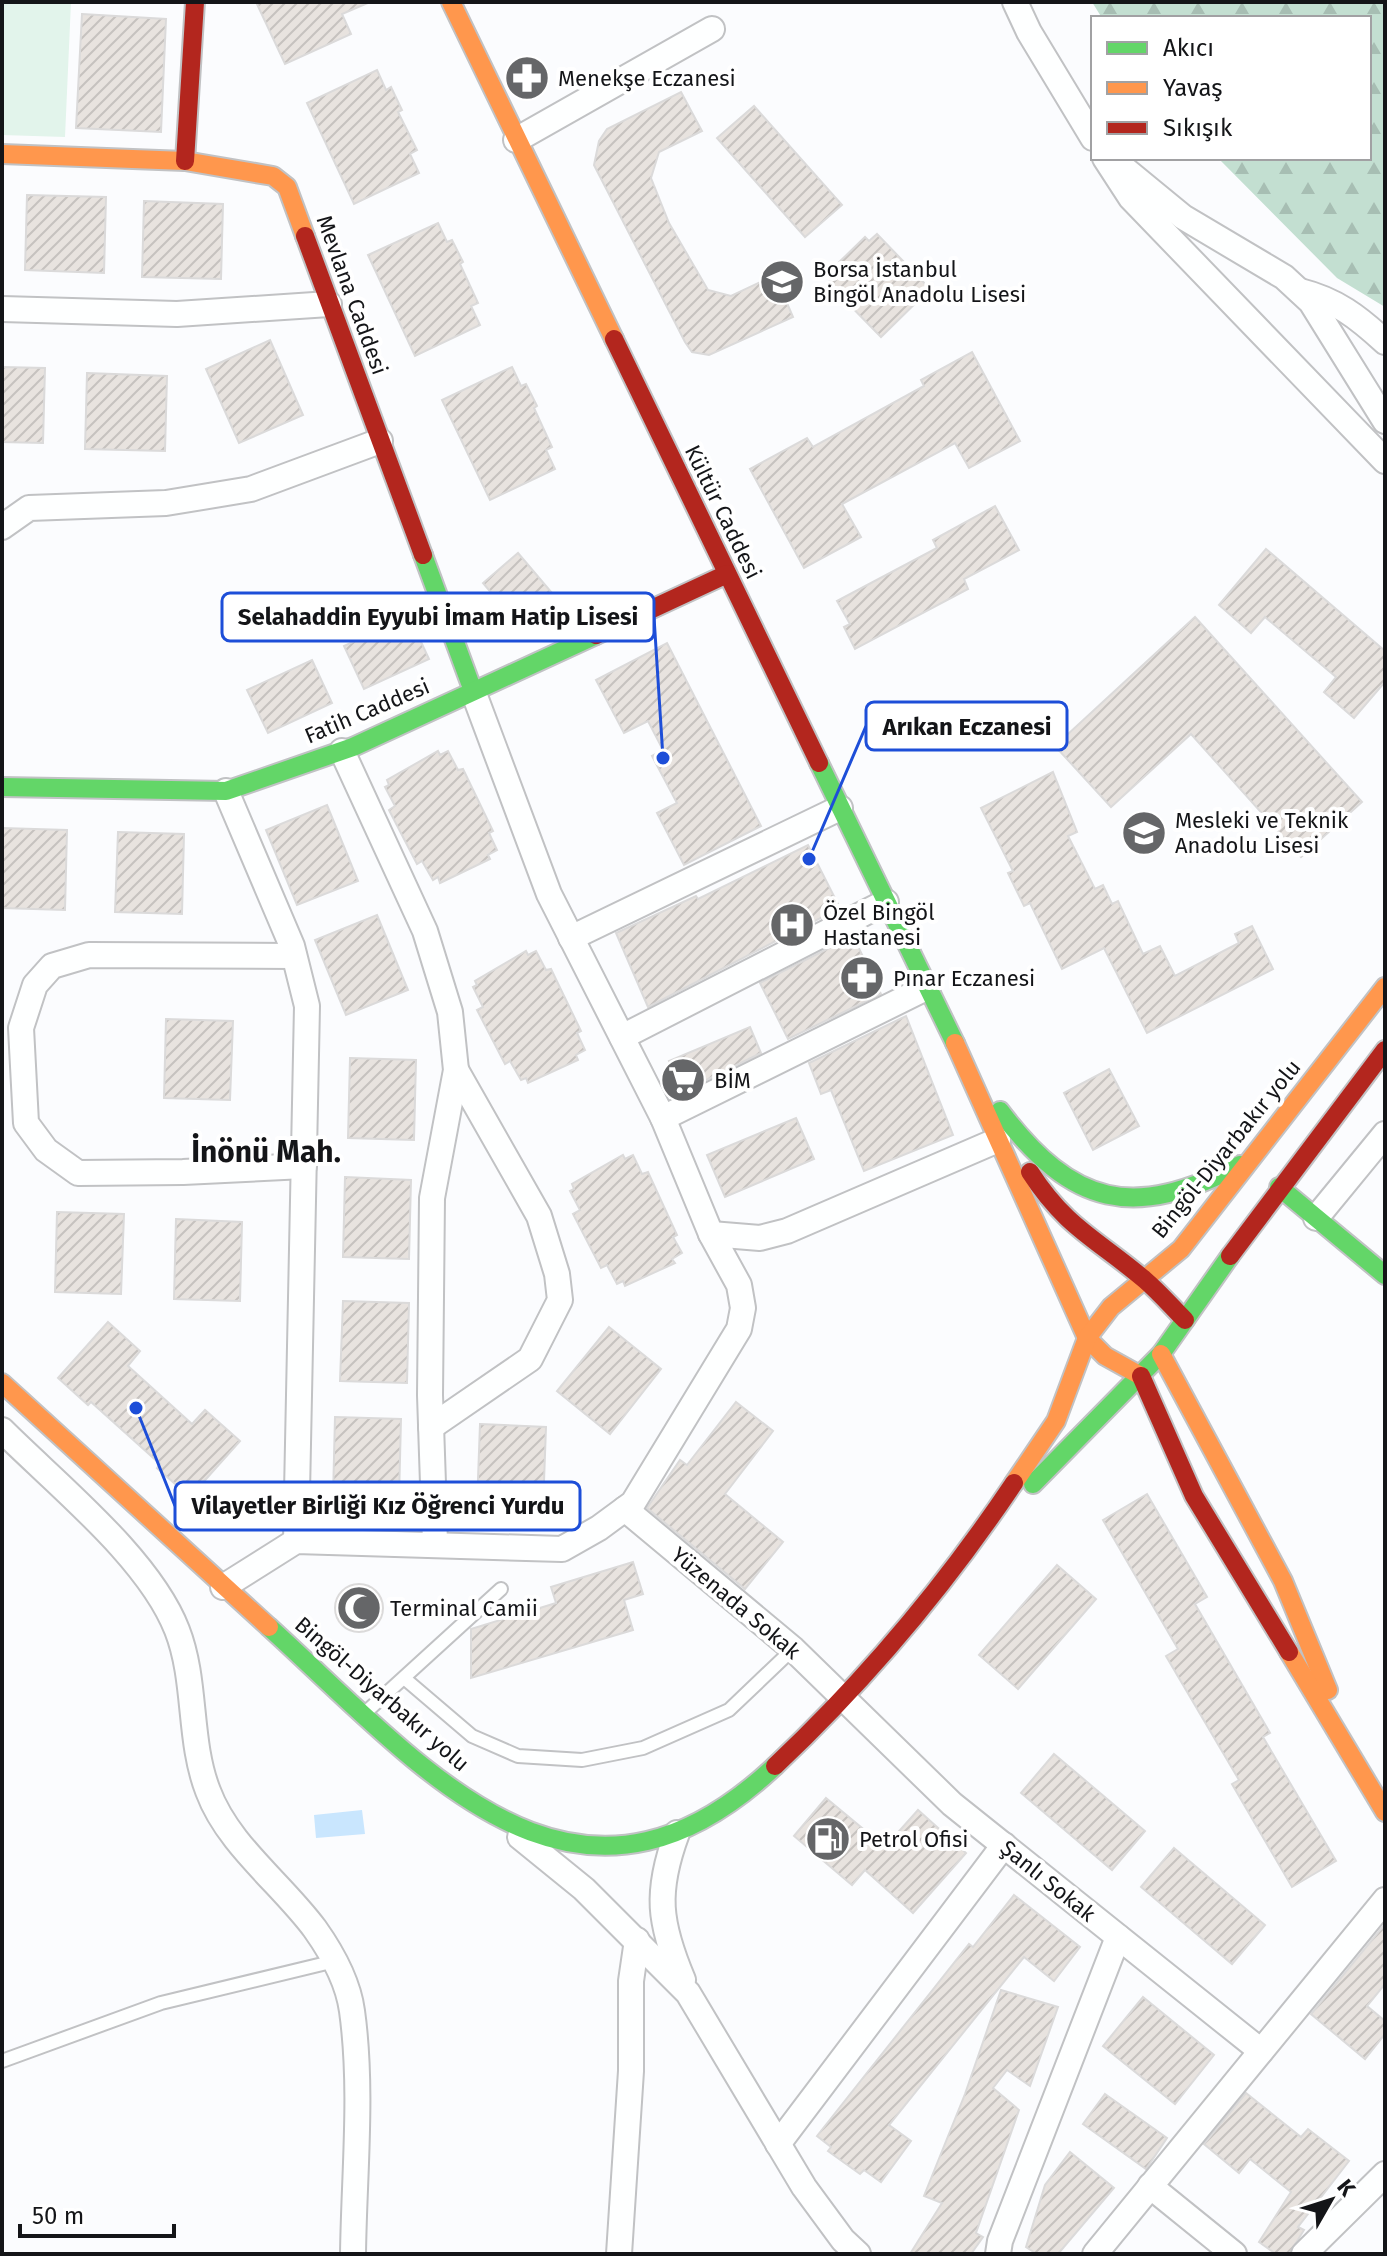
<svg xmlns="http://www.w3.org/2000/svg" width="1387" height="2256" viewBox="0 0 1387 2256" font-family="'Fira Sans',sans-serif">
<defs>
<pattern id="forest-firs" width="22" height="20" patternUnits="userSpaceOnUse" patternTransform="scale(2)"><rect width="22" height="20" fill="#c3dfd1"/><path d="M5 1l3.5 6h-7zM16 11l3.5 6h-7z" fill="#a7beb3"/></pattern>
<pattern id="building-hatch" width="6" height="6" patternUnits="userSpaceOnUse" patternTransform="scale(2)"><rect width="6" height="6" fill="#e8e3df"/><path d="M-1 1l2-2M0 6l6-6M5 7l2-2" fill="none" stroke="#c6c2bf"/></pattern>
</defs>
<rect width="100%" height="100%" fill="#fbfcfe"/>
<!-- green -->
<polygon fill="#e2f4eb" points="2,2 71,2 65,137 2,135"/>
<!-- forest -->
<polygon fill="url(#forest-firs)" points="1092,2 1385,2 1385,307 1337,278 1218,158 1369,158 1369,18 1102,18"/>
<!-- water -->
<polygon fill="#c9e6fe" points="362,1810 365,1834 316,1838 314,1815"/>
<!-- building -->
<g fill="url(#building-hatch)" stroke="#dbdada" stroke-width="2">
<polygon points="256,2 370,2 342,14 351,34 285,64"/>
<polygon points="82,14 166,19 161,132 76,128"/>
<polygon points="377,70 386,90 391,87 402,110 398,112 417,150 410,154 419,173 354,204 307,103"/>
<polygon points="681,92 702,131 659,152 651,178 669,223 708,290 731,296 775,275 793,317 709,355 692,352 685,342 594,165 599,141 607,129"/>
<polygon points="754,106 842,205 805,237 717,138"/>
<polygon points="27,195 106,197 104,273 25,270"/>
<polygon points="144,201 223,204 221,279 142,277"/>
<polygon points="438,223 447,242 452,240 463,262 460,264 478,303 471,306 480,325 415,356 368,255"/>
<polygon points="877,234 930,289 881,337 828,283 836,274 831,270 865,237 869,241"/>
<polygon points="270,340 303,415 239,443 206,369"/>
<polygon points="972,352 1020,441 969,468 955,443 842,504 861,537 804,568 750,469 807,438 813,447 924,386 921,380"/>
<polygon points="2,367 45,368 43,443 2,442"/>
<polygon points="512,367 521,386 526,384 537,406 534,408 552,447 546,450 555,469 490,500 442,400"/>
<polygon points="87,373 167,376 165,451 85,449"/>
<polygon points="995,506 1019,550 964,579 968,589 855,649 844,627 850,624 837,601 937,548 933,540"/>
<polygon points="1266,549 1385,651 1385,682 1354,718 1324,692 1336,677 1265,617 1251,633 1219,605"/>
<polygon points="518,553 557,599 522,629 483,583"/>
<polygon points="409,616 429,659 364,689 344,646"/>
<polygon points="1195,617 1362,802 1301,857 1191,734 1111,807 1055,746"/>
<polygon points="667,643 761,826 684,865 657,813 677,803 652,756 663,750 648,721 624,733 596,680"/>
<polygon points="312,660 332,703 268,733 247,690"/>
<polygon points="438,751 440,755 448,751 458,770 463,769 493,831 489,833 497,850 488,855 490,859 440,883 438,877 433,880 422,861 417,864 389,810 395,806 385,787 389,785 387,780"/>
<polygon points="1053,772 1077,832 1068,836 1095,889 1103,885 1112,904 1118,901 1143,954 1160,946 1175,976 1239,943 1235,934 1252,926 1273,969 1147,1033 1104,948 1062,969 1030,903 1024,906 1008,873 1013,871 981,808"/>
<polygon points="327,805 358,881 297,905 266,830"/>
<polygon points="2,828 67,830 65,910 2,908"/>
<polygon points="118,832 184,834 182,914 115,912"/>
<polygon points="808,845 840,908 648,1007 616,933 696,896 698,899"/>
<polygon points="377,915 408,990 346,1015 315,940"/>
<polygon points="853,936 881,994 788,1039 760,983"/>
<polygon points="526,951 528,955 536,951 546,970 551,969 581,1031 577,1033 585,1050 576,1055 578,1060 528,1083 526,1078 521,1080 510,1061 505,1064 477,1010 483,1007 473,987 477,985 475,981"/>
<polygon points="906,1016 953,1135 864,1171 831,1090 821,1094 809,1063"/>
<polygon points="166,1019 233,1021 230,1100 164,1098"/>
<polygon points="750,1027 761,1053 682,1092 669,1061"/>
<polygon points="350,1058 416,1060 414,1140 348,1138"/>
<polygon points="1109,1069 1139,1126 1093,1150 1064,1093"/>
<polygon points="796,1118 814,1159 725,1197 707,1155"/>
<polygon points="623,1155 625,1159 633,1155 642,1174 648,1172 677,1235 673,1237 682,1253 672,1259 675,1263 625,1286 623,1281 617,1284 607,1265 601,1268 573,1214 580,1210 570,1191 574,1189 572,1184"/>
<polygon points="345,1177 411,1180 409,1259 343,1257"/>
<polygon points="57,1212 124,1214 121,1294 55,1292"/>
<polygon points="176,1219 242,1222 240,1301 174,1299"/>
<polygon points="343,1301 409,1303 407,1383 340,1381"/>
<polygon points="108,1322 140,1351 128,1366 192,1424 205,1410 240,1441 190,1497 157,1468 160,1464 91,1402 88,1405 58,1378"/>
<polygon points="609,1327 661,1369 610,1434 557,1391"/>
<polygon points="736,1402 773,1431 725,1494 783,1542 745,1589 647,1508 680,1460 687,1465"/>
<polygon points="335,1417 401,1419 399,1499 333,1497"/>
<polygon points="480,1424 546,1427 543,1509 477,1506"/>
<polygon points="1147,1494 1207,1597 1195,1604 1270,1733 1263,1737 1336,1861 1292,1887 1232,1784 1239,1780 1166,1656 1178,1649 1103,1520"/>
<polygon points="633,1562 643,1594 624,1600 633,1630 471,1678 471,1629 556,1603 551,1587"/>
<polygon points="1057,1565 1096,1599 1018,1689 979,1655"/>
<circle cx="359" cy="1608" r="24"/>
<polygon points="1054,1754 1145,1831 1112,1870 1021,1793"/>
<polygon points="826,1798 885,1847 918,1810 966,1853 913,1913 865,1870 852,1885 794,1836"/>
<polygon points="1174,1848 1265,1925 1232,1964 1141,1887"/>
<polygon points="1014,1895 1080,1947 1054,1981 1024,1957 889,2125 911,2141 881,2182 864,2170 860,2174 828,2151 831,2147 817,2136 969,1944 973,1947"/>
<polygon points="1385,1924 1385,1984 1367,2006 1385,2021 1385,2034 1365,2059 1311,2014"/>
<polygon points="1001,1990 1058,2007 1030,2086 1007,2070 993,2088 1019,2110 976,2233 983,2237 971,2254 910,2254 942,2203 924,2196 965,2094"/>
<polygon points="1143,1997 1214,2055 1175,2104 1103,2046"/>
<polygon points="1246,2093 1301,2137 1308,2129 1349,2161 1298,2227 1304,2230 1289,2254 1276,2254 1259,2242 1291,2192 1250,2159 1239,2173 1204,2144"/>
<polygon points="1105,2094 1167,2138 1146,2169 1083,2124"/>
<polygon points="1070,2152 1114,2188 1058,2254 1037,2254 1026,2247 1045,2185"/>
</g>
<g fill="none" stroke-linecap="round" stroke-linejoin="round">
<!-- lane casing -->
<g stroke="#c1c2c4" stroke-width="16">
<g id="lane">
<polyline points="404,1678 472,1736 518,1756 582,1760 643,1748 729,1710 793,1649"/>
<polyline points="366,1712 501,1589"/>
<polyline points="2,2061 161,2003 335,1961"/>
</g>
</g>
<!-- street casing -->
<g stroke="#c1c2c4" stroke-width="28">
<g id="street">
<polyline points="1015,2 1029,32 1093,138"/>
<polyline points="516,140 712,29"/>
<polyline points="1105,158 1131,198 1385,461"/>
<polyline points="1116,162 1183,217 1284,277 1311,302 1385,421"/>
<path d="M 1300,291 C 1336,300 1358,317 1385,342"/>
<polyline points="2,309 177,314 329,304"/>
<polyline points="2,527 29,508 166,503 251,489 380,441"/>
<polyline points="342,751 425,931 450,1012 456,1070 432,1198 430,1395 435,1543"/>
<polyline points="226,791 292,946 307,1006 296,1541"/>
<polyline points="571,938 840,808"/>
<polyline points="294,956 89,955 52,966 35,985 21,1028 26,1123 46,1150 78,1173 183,1172 304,1166"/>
<polyline points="622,1037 886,902"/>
<polyline points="663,1118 928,987"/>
<polyline points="1316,1218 1385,1134"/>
<polyline points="711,1234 760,1238 787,1231 998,1140"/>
<polyline points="431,1427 530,1359 560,1300 557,1274 539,1216 456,1070"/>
<path d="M 2,1430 C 57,1485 149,1558 177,1630 C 197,1681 188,1740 208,1791 C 228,1845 281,1883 315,1929 C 332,1953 348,1981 352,2011 C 363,2090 354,2175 353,2254"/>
<polyline points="625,1509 793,1649 952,1804 1261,2051"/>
<polyline points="223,1587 296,1541 562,1549 599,1528 633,1503 739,1329 743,1308 739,1285 711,1234 663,1118 549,894 473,691"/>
<path d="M 677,1833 C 655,1892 659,1923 683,1980"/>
<polyline points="520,1837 584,1889 688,1993 804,2187 843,2240 858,2254"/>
<polyline points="778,2144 1004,1845"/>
<polyline points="1150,2186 1234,2254"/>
<polyline points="619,2254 631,2071 631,1981 637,1940"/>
<polyline points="998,2254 1000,2241 1118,1937"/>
<polyline points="1095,2254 1385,1900"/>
<polyline points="1304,2254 1385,2174"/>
</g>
</g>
<!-- fast casing -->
<g stroke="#c1c2c4" stroke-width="22">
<g id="fast">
<polyline points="423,555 473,691"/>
<polyline points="819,763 955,1043"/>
<polyline points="2,787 226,791 353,747 596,635"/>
<path d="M 1000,1111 C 1073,1207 1133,1220 1240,1165"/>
<polyline points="1279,1187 1385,1275"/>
<polyline points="1033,1484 1161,1354 1230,1256"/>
<path d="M 269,1627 C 421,1765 573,1956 775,1766"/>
</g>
</g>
<!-- slow casing -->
<g stroke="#c1c2c4" stroke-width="22">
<g id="slow">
<polyline points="451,2 614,339"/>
<polyline points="2,154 185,161 273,176 287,187 305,236"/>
<polyline points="955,1043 1087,1338 1105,1356 1141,1376"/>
<polyline points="1161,1354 1283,1581 1328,1690"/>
<polyline points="2,1383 269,1627"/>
<polyline points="1014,1483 1056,1421 1087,1338 1111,1307 1181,1249 1385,987"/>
<polyline points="1289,1652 1385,1812"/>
</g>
</g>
<!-- jam casing -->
<g stroke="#c1c2c4" stroke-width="22">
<g id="jam">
<polyline points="185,161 195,2"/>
<polyline points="305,236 423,555"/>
<polyline points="614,339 819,763"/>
<polyline points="596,635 727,574"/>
<path d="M 1030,1172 C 1066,1228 1097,1239 1145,1280 C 1159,1292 1172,1307 1185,1320"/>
<polyline points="1230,1256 1385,1050"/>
<polyline points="1141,1376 1194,1496 1289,1652"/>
<path d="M 775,1766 C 865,1681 945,1586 1014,1483"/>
</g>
</g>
<!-- lane -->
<use href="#lane" stroke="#feffff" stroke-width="12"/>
<!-- street -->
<use href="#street" stroke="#feffff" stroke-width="24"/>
<!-- fast -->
<use href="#fast" stroke="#63d668" stroke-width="18"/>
<!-- slow -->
<use href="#slow" stroke="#ff974d" stroke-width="18"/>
<!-- jam -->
<use href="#jam" stroke="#b3261e" stroke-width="18"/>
</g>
<!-- icons -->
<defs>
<g id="pharmacy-disc" transform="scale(2.3)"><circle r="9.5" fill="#656668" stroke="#fff"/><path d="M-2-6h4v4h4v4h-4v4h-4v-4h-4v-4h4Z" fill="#fff"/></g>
<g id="school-disc" transform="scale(2.3)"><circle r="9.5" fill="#656668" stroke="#fff"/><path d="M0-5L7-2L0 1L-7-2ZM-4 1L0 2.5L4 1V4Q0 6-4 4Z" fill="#fff"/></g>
<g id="hospital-disc" transform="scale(2.3)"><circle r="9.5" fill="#656668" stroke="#fff"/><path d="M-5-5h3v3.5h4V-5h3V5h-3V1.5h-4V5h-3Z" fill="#fff"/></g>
<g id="supermarket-disc" transform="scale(2.3)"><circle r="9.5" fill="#656668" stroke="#fff"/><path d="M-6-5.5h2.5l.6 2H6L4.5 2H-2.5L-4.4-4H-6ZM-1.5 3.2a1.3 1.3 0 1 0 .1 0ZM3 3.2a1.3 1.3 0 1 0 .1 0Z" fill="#fff"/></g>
<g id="mosque-disc" transform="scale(2.3)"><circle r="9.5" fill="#656668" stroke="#fff"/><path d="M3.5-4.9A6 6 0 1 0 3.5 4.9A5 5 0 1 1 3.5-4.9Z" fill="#fff"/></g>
<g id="fuel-disc" transform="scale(2.3)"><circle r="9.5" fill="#656668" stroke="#fff"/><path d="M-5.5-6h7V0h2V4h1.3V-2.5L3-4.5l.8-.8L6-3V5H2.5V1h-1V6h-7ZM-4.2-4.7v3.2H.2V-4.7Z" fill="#fff"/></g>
</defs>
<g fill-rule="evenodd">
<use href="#pharmacy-disc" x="527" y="78"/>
<use href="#school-disc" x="782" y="282"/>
<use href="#school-disc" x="1144" y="833"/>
<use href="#hospital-disc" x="792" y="925"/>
<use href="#pharmacy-disc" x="862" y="978"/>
<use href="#supermarket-disc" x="683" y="1080"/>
<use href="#mosque-disc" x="359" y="1608"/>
<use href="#fuel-disc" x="828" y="1839"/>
</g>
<g text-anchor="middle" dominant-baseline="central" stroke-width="8" stroke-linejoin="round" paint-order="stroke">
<!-- poi labels -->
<g font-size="22" fill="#141518" stroke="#fff" text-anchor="start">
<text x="558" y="78">Menekşe Eczanesi</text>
<text x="813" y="269">Borsa İstanbul<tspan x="813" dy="25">Bingöl Anadolu Lisesi</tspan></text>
<text x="1175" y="820">Mesleki ve Teknik<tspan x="1175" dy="25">Anadolu Lisesi</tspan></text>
<text x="823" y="912">Özel Bingöl<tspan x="823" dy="25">Hastanesi</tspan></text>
<text x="893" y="978">Pınar Eczanesi</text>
<text x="714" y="1080">BİM</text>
<text x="390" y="1608">Terminal Camii</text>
<text x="859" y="1839">Petrol Ofisi</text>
</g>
<!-- street labels -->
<g font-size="22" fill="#141518" stroke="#fff">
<text transform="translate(352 295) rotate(70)">Mevlana Caddesi</text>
<text transform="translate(723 512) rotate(64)">Kültür Caddesi</text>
<text transform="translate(367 711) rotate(-23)">Fatih Caddesi</text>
<text transform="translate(1226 1149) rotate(-51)">Bingöl-Diyarbakır yolu</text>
<text transform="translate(736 1603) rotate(40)">Yüzenada Sokak</text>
<text transform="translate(382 1694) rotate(41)">Bingöl-Diyarbakır yolu</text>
<text transform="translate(1048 1881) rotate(39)">Şanlı Sokak</text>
</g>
<!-- district labels -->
<g font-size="30" font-weight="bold" fill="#141518" stroke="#fff">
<text x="266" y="1152">İnönü Mah.</text>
</g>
</g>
<!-- callouts -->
<path fill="none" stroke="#1d4ed8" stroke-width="3" d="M663 758L654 617M809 859L866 726M136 1408L175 1506"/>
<g fill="#1d4ed8" stroke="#fff" stroke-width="3">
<circle cx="663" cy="758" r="8"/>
<circle cx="809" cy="859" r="8"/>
<circle cx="136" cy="1408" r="8"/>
</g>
<g fill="#fff" stroke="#1d4ed8" stroke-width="3">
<rect x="222" y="593" width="432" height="48" rx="8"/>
<rect x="866" y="702" width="201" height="48" rx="8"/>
<rect x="175" y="1482" width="405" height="48" rx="8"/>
</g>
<g font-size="24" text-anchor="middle" font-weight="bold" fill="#141518">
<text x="438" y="625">Selahaddin Eyyubi İmam Hatip Lisesi</text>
<text x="967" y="735">Arıkan Eczanesi</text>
<text x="378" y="1514">Vilayetler Birliği Kız Öğrenci Yurdu</text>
</g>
<!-- border -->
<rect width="1387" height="2256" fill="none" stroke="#141518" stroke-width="8"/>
<!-- legend -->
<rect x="1091" y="16" width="280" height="144" fill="#ffffff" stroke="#a1a1a3" stroke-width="2"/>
<rect x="1107" y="42" width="40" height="12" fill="#63d668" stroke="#a1a1a3" stroke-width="2"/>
<text x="1163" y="56" font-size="24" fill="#141518">Akıcı</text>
<rect x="1107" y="82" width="40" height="12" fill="#ff974d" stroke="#a1a1a3" stroke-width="2"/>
<text x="1163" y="96" font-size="24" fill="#141518">Yavaş</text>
<rect x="1107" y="122" width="40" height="12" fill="#b3261e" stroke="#a1a1a3" stroke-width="2"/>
<text x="1163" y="136" font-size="24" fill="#141518">Sıkışık</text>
<!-- north arrow -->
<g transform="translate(1331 2200) rotate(51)" stroke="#ffffff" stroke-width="6" paint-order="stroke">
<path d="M0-6L14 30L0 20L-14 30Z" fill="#141518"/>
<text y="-12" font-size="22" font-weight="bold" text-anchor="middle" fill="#141518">K</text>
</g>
<!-- scale -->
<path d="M20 2224v12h154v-12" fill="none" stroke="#141518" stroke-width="4"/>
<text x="32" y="2224" font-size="24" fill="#141518" stroke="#ffffff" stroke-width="6" paint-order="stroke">50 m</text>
</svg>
